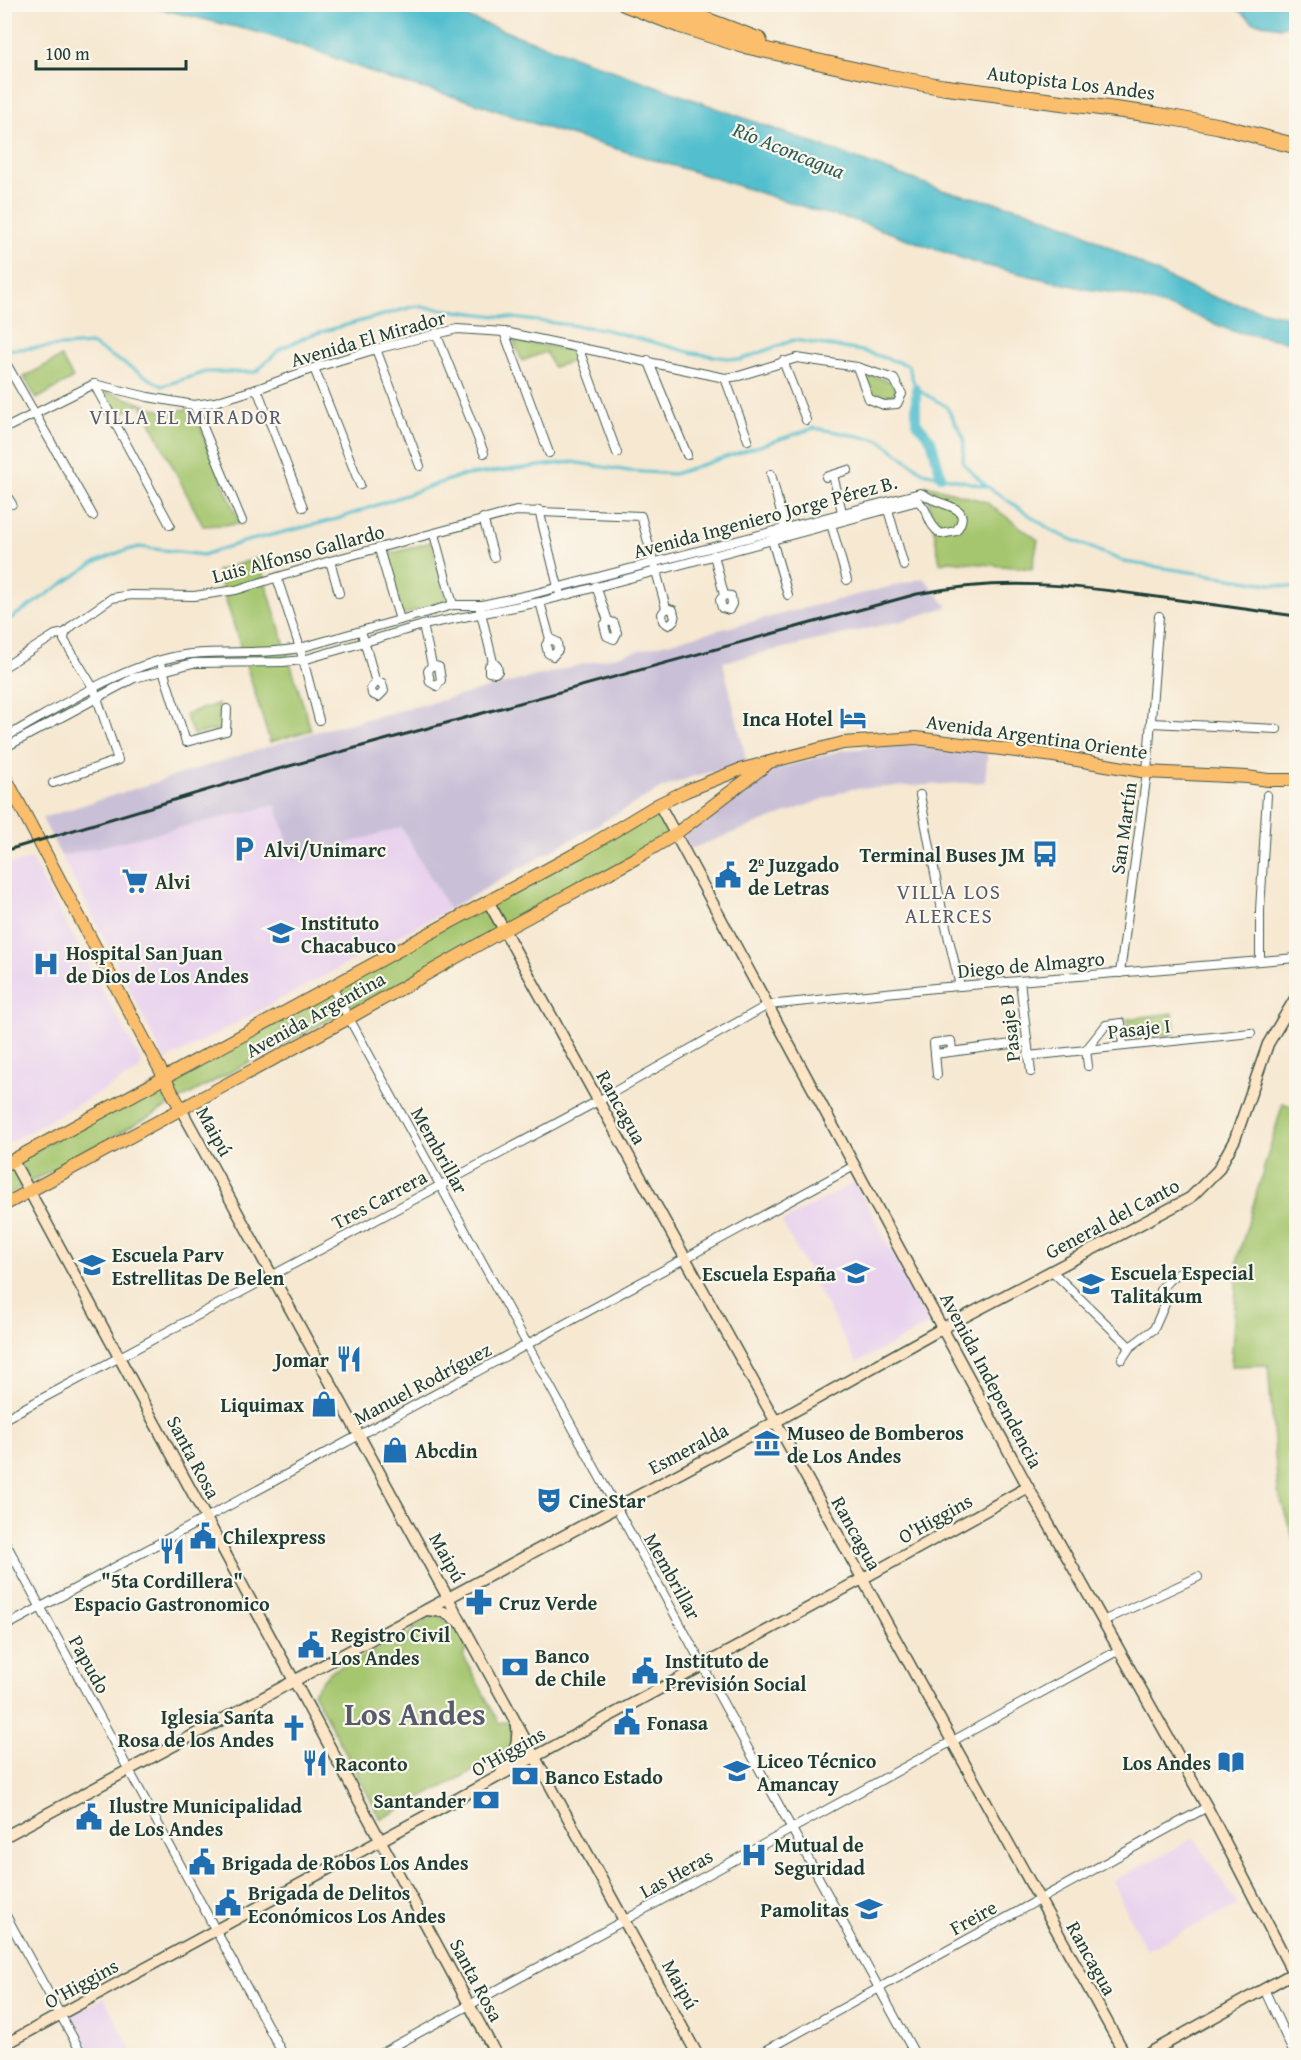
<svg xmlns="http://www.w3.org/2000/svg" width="1301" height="2060" viewBox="0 0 1301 2060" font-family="'Gentium Book Plus',serif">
<rect width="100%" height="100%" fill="#fbf7ec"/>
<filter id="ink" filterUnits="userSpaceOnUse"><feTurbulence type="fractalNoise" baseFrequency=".0167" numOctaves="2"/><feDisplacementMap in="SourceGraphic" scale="12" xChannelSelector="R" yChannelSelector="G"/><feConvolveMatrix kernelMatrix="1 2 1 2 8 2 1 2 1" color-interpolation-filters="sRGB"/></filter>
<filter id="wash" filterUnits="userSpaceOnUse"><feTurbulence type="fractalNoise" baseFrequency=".008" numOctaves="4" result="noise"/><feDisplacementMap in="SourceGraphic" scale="24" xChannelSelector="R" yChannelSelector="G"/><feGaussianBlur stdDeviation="1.35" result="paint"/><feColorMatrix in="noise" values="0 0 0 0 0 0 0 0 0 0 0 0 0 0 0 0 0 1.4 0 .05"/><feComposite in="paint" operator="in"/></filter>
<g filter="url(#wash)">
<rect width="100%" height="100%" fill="#f6e8d1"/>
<!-- built -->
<g fill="#e8d2ee">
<polygon points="276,805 401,827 449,909 165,1061 114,957 61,856"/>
<polygon points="31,859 140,1059 141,1067 138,1071 5,1145 5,866"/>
<polygon points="855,1182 930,1324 857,1363 782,1222"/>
<polygon points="1194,1838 1238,1905 1146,1950 1112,1881"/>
<polygon points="104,1998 134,2055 90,2055 69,2016"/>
</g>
<!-- industrial -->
<g fill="#c9bfd7">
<polygon points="924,578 948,607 901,621 723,662 747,763 691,777 662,788 449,909 401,827 294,860 276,805 61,856 42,818 311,733"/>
<polygon points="913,745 988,749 985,782 850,789 690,849 683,836 769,771 843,750"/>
</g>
<!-- green -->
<g fill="#a5c66e" stroke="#628251" stroke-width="1.5">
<polygon points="513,340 574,351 578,360 553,367 546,352 522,361"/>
<polygon points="61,357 73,378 37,399 24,377"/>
<polygon points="869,375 891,382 896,390 894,399 885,399 870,394 865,379"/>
<polygon points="103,390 162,411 193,409 240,524 203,526 141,404 117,415"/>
<polygon points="926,485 986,502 1038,540 1032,569 950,561 940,563"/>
<polygon points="431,542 448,601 401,615 386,555"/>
<polygon points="258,558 311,730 270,742 217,571"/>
<polygon points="218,704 223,724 220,729 193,735 185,714"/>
<polygon points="656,814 670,835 632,859 214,1081 5,1196 5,1167 571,857"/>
<polygon points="1173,1013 1175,1034 1128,1039 1127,1019"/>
<polygon points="1283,1103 1296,1108 1296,1547 1278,1491 1268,1365 1231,1366 1238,1257"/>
<path d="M 437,1615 L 458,1629 L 469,1647 L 463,1655 L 499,1723 L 509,1721 C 516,1738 512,1749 502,1763 L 490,1762 L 381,1819 L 313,1692 L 330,1672 L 414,1631 L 412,1627 Z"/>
</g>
<!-- water -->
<g fill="#53bfce" stroke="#397e81" stroke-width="1.5">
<polygon points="144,5 433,5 942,190 1026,210 1078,230 1152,270 1190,288 1222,300 1296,319 1296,343 1232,331 1189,313 1123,294 1086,289 975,263 854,220 823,213 698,173 553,130 470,101 392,80 309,48 257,32"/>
<polygon points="1233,5 1296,5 1296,23 1281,27 1253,22"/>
</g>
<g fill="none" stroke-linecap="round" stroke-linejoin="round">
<!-- stream -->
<g stroke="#53bfce" stroke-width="3">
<polyline points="4,350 91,344 162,386 206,372 256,372 280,349 310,335 416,306 603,329 693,353 740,360 794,340 862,351 908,365 916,389 946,406 964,438 963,463 986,486"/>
<polyline points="4,623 94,563 120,552 139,547 203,555 243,542 337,519 460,476 572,462 629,471 674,474 814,428 880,440 923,472 988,487 1054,532 1125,562 1296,588"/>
</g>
<!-- canal -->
<polyline stroke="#53bfce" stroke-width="10" points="916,389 916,422 931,440 941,476"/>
</g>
</g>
<g filter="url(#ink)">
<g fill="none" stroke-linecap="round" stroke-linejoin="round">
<!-- street casing -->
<g stroke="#3f574c" stroke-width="10">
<g id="street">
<polyline points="504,332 549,453"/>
<polyline points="436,333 484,453"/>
<polyline points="578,347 617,453"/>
<polyline points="376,349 420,466"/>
<polyline points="648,360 687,455"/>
<polyline points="783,361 806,420"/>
<polyline points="7,365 93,516"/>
<polyline points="314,368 360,485"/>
<polyline points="725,378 748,440"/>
<polyline points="94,384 170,525"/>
<polyline points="257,389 303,507"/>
<polyline points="194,405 242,521"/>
<polyline points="4,429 94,384 148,397 194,405 215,402 257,389 314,368 376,349 457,329 504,332 725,378 739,376 797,358 857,367 894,379 902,394 897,404 884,405 869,399 857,367"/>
<polyline points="771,474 785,529 772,540 788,595"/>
<polyline points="833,475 842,512"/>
<polyline points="826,477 848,470"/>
<polyline points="4,491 12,504"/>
<polyline points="887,506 904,566"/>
<polyline points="539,510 559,591"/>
<polyline points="483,518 494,557"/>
<polyline points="831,524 847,580"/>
<polyline points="434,534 453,605"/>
<polyline points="379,549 400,620"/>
<polyline points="714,555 724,595 720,600 722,608 729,610 732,604 731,596 724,595"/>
<polyline points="330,561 339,593"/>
<polyline points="277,578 300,648 319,720"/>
<polyline points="596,586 608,621 604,625 607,636 614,639 617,633 614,623 608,621"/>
<polyline points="540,602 550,639 546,645 548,653 553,656 558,650 557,642 550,639"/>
<polyline points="480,609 493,662 489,666 489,672 495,673 498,671 497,666 493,662"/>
<polyline points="423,625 432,665 428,671 430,682 437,686 441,680 439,667 432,665"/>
<polyline points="363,637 376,683 371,688 372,694 378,697 384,691 382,683 376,683"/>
<polyline points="4,667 55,635 65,633"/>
<polyline points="162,667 186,742 226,731 227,709"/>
<polyline points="1151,723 1277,729"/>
<path d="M 4,738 C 60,707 128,661 191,654 C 228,650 264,655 300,648 L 453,605 L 482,605 L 533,594 L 920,493 C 925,495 929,498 934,500 C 949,507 973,508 956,531 L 941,534 C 925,522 931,512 918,501 L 540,602 L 423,625 L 303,660 L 283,662 L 193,663 L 163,671 L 134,678 L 4,748"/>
<polyline points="53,783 118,760 94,689 64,640 65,633 73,625 112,598 131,595 194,596 236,590 330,561 516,511 641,516 666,608 662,614 663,621 669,625 675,619 673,610 666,608"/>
<polyline points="920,795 942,910 960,986"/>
<polyline points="1260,961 1260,910 1267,795"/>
<polyline points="1120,973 1147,772 1159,616"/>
<polyline points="1020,981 1031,1072"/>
<polyline points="332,987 916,2056"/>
<polyline points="935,1054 1027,1042"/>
<polyline points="1028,1056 1251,1033"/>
<polyline points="1088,1066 1086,1050 1106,1025 1121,1023 1123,1046"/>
<polyline points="937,1075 934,1043 951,1041 952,1051"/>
<polyline points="1052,1271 1130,1347 1154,1329 1165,1304 1160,1290 1169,1280 1187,1268"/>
<polyline points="1122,1359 1130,1347"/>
<polyline points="4,1419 598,1101 768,1005 935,988 1296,958"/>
<polyline points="4,1540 284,2056"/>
<polyline points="1103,1621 1198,1577"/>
<polyline points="4,1627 528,1344 854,1166"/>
<polyline points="4,1912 83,2056"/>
<polyline points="1264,1989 1295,2056"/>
<polyline points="376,2056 1119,1650"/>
<polyline points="756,2056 1207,1807"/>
</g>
</g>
<!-- secondary casing -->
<g stroke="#3f574c" stroke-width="13">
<g id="secondary">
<polyline points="659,804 1028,1487 1207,1807 1293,1973"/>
<polyline points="488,901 1126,2056"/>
<polyline points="181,1109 698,2056"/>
<polyline points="13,1161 497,2056"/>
<polyline points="427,1610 444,1612 459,1622"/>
<path d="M 501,1773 C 513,1759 519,1745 517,1727"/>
<polyline points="4,1837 775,1422 943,1328 1190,1198 1218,1170 1235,1139 1268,1044 1296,997"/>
<polyline points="4,2045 862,1579 1028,1487"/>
<polyline points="1144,2056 1293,1973"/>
</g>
</g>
<!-- primary casing -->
<g stroke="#3f574c" stroke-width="14">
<g id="primary">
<polyline points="4,775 181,1109"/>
<polyline points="4,1165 581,851 659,804 686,791 739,770 843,743 916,738 1054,756 1147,772 1247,777 1268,780 1296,780"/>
<polyline points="4,1205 349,1018 504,930 636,858 674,835 766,765"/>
</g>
</g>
<!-- highway casing -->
<g stroke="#3f574c" stroke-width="17">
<g id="highway">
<polyline points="625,4 679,25 742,45 888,77 943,87 1157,115 1219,126 1296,146"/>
<polyline points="664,4 759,40"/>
</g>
</g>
<!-- street -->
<use href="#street" stroke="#fff" stroke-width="8"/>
<!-- secondary -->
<use href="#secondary" stroke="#fde5c5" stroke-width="10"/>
<!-- primary -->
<use href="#primary" stroke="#fabe6d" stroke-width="12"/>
<!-- highway -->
<use href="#highway" stroke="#fabe6d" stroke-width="15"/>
<!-- rail -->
<path stroke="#1f3d34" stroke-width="3" d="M 4,851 L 264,773 L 917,594 C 1001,577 1073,585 1157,597 C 1203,603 1250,610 1296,616"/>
</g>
</g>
<!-- icons -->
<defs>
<g id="hotel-bare" transform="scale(2.07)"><path d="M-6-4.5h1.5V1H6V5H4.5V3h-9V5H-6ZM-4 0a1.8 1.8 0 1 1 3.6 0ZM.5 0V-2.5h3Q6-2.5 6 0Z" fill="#1f6fb2" stroke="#fbf7ec" stroke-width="2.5" paint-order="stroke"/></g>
<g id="parking-bare" transform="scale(2.07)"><path d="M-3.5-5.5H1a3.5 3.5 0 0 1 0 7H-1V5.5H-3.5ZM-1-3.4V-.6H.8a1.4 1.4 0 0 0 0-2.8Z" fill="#1f6fb2" stroke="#fbf7ec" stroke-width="2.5" paint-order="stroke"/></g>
<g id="bus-bare" transform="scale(2.07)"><path d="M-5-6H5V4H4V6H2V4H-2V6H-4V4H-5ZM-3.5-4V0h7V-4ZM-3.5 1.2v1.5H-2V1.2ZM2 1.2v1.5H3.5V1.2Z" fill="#1f6fb2" stroke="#fbf7ec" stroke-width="2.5" paint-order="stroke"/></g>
<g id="civic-bare" transform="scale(2.07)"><path d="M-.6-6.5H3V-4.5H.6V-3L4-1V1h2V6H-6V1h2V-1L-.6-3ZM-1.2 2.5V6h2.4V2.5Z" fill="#1f6fb2" stroke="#fbf7ec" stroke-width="2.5" paint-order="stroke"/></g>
<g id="supermarket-bare" transform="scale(2.07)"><path d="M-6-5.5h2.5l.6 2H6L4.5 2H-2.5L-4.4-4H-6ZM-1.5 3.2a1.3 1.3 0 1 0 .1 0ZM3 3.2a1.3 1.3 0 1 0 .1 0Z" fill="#1f6fb2" stroke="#fbf7ec" stroke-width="2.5" paint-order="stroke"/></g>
<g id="school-bare" transform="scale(2.07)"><path d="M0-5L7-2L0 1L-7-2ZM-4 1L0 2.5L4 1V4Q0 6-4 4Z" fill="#1f6fb2" stroke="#fbf7ec" stroke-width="2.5" paint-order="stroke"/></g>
<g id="hospital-bare" transform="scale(2.07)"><path d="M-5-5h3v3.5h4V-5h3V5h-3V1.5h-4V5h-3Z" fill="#1f6fb2" stroke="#fbf7ec" stroke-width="2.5" paint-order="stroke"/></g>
<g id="restaurant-bare" transform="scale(2.07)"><path d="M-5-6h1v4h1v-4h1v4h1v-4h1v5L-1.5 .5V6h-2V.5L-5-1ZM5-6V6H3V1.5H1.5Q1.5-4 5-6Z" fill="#1f6fb2" stroke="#fbf7ec" stroke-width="2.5" paint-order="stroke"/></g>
<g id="shop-bare" transform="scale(2.07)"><path d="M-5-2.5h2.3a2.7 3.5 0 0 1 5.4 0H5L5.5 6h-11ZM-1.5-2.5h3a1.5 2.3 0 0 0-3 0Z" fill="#1f6fb2" stroke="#fbf7ec" stroke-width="2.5" paint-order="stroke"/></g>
<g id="museum-bare" transform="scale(2.07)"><path d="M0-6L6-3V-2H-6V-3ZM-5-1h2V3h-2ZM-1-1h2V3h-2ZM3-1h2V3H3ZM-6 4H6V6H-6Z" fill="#1f6fb2" stroke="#fbf7ec" stroke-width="2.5" paint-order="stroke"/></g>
<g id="theatre-bare" transform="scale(2.07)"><path d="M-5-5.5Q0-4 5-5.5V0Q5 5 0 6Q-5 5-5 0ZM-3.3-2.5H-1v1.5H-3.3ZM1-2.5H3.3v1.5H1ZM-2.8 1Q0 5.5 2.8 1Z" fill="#1f6fb2" stroke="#fbf7ec" stroke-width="2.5" paint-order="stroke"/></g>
<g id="pharmacy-bare" transform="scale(2.07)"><path d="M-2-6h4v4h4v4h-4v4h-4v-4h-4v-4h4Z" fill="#1f6fb2" stroke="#fbf7ec" stroke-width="2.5" paint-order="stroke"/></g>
<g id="bank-bare" transform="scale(2.07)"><path d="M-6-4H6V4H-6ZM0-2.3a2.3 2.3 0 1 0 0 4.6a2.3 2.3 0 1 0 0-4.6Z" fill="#1f6fb2" stroke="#fbf7ec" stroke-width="2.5" paint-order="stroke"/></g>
<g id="church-bare" transform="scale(2.07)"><path d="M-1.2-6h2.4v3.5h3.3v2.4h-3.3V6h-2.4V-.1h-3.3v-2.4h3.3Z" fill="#1f6fb2" stroke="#fbf7ec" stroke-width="2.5" paint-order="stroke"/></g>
<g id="library-bare" transform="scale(2.07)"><path d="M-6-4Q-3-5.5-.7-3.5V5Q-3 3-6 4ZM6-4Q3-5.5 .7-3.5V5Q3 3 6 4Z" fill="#1f6fb2" stroke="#fbf7ec" stroke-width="2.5" paint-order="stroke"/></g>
</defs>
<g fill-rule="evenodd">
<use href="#hotel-bare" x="853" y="718"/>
<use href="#parking-bare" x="244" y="849"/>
<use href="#bus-bare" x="1045" y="854"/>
<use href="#civic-bare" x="728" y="875"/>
<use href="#supermarket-bare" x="135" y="881"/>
<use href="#school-bare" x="281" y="933"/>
<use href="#hospital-bare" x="46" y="964"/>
<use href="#school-bare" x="92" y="1265"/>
<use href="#school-bare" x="856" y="1273"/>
<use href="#school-bare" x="1091" y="1284"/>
<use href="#restaurant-bare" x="349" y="1359"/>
<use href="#shop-bare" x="324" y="1404"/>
<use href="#museum-bare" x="767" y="1443"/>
<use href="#shop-bare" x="395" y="1450"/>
<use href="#theatre-bare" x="549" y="1500"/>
<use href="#civic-bare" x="203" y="1536"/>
<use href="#restaurant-bare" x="172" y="1551"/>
<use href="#pharmacy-bare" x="479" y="1602"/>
<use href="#civic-bare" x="311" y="1645"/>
<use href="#bank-bare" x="515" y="1667"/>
<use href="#civic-bare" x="645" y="1671"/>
<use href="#civic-bare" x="627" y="1722"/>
<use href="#church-bare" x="294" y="1728"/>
<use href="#library-bare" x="1231" y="1762"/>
<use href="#restaurant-bare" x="315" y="1763"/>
<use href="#school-bare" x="737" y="1771"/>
<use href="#bank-bare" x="525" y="1776"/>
<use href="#bank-bare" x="486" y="1800"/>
<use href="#civic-bare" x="89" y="1817"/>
<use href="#hospital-bare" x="754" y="1855"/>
<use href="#civic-bare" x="202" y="1862"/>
<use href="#civic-bare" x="228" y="1903"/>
<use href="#school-bare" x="869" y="1909"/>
</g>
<g text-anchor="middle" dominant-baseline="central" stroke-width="4.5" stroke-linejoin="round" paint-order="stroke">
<!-- street labels -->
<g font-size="20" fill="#1f3d34" stroke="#fbf7ec">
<text transform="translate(1071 82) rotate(7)">Autopista Los Andes</text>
<text transform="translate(368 338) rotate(-16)">Avenida El Mirador</text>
<text transform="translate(765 516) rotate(-15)">Avenida Ingeniero Jorge Pérez B.</text>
<text transform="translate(298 553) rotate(-15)">Luis Alfonso Gallardo</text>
<text transform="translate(1037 736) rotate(8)">Avenida Argentina Oriente</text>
<text transform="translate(1123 828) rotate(-82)">San Martín</text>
<text transform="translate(1031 964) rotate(-5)">Diego de Almagro</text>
<text transform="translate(315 1014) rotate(-29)">Avenida Argentina</text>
<text transform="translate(1009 1028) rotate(-96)">Pasaje B</text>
<text transform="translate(1139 1028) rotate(-6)">Pasaje I</text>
<text transform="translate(622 1107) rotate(61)">Rancagua</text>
<text transform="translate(215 1131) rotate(61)">Maipú</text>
<text transform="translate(440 1150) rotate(61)">Membrillar</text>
<text transform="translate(379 1199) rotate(-28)">Tres Carrera</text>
<text transform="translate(1112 1218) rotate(-28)">General del Canto</text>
<text transform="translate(992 1380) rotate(62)">Avenida Independencia</text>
<text transform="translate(422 1383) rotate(-28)">Manuel Rodríguez</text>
<text transform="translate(688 1448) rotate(-28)">Esmeralda</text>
<text transform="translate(194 1457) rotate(62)">Santa Rosa</text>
<text transform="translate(935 1518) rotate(-29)">O'Higgins</text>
<text transform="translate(857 1533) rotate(61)">Rancagua</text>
<text transform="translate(448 1557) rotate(61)">Maipú</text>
<text transform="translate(673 1576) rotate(61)">Membrillar</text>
<text transform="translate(90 1664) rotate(61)">Papudo</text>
<text transform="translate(508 1751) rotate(-29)">O'Higgins</text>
<text transform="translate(676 1873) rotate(-29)">Las Heras</text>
<text transform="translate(973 1917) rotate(-29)">Freire</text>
<text transform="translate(1092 1958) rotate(61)">Rancagua</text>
<text transform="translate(477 1980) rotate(62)">Santa Rosa</text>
<text transform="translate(81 1983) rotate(-29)">O'Higgins</text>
<text transform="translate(681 1984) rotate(61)">Maipú</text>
</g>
<!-- poi labels -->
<g font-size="20" font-weight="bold" fill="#1f3d34" stroke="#fbf7ec" text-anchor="start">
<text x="833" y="718" text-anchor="end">Inca Hotel</text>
<text x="264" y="849">Alvi/Unimarc</text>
<text x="1025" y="854" text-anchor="end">Terminal Buses JM</text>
<text x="748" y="864">2º Juzgado<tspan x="748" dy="23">de Letras</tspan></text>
<text x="155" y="881">Alvi</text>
<text x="301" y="922">Instituto<tspan x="301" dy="23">Chacabuco</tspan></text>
<text x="66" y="952">Hospital San Juan<tspan x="66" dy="23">de Dios de Los Andes</tspan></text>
<text x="112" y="1254">Escuela Parv<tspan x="112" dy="23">Estrellitas De Belen</tspan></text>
<text x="1111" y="1272">Escuela Especial<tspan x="1111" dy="23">Talitakum</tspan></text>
<text x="836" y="1273" text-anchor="end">Escuela España</text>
<text x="329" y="1359" text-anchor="end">Jomar</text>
<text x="304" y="1404" text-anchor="end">Liquimax</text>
<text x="787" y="1432">Museo de Bomberos<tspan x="787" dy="23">de Los Andes</tspan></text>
<text x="415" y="1450">Abcdin</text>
<text x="569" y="1500">CineStar</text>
<text x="223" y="1536">Chilexpress</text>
<text x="172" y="1580" text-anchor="middle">"5ta Cordillera"<tspan x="172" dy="23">Espacio Gastronomico</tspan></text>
<text x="499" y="1602">Cruz Verde</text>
<text x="331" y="1634">Registro Civil<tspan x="331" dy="23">Los Andes</tspan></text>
<text x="535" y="1655">Banco<tspan x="535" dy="23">de Chile</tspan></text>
<text x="665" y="1660">Instituto de<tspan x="665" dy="23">Previsión Social</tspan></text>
<text x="274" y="1716" text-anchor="end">Iglesia Santa<tspan x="274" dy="23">Rosa de los Andes</tspan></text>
<text x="647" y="1722">Fonasa</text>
<text x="757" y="1760">Liceo Técnico<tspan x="757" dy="23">Amancay</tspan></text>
<text x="1211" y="1762" text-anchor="end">Los Andes</text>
<text x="335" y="1763">Raconto</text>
<text x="545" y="1776">Banco Estado</text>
<text x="466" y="1800" text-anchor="end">Santander</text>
<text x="109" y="1805">Ilustre Municipalidad<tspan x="109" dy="23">de Los Andes</tspan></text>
<text x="774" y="1844">Mutual de<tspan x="774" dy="23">Seguridad</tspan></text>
<text x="222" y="1862">Brigada de Robos Los Andes</text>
<text x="248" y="1892">Brigada de Delitos<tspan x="248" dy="23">Económicos Los Andes</tspan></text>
<text x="849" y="1909" text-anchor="end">Pamolitas</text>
</g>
<!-- water labels -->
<g font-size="21" font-style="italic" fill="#2c5e5a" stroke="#fbf7ec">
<text transform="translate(789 150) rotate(22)">Río Aconcagua</text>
</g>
<!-- neighbourhood labels -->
<g font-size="21" letter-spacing="1.5" fill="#575c6c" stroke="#fbf7ec">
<text x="186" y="416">VILLA EL MIRADOR</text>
<text x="949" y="891">VILLA LOS<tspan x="949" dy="24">ALERCES</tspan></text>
</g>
<!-- town labels -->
<g font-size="32" font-weight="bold" fill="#575c6c" stroke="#fbf7ec">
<text x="415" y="1713">Los Andes</text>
</g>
</g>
<!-- margin -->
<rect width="1301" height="2060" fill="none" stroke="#fbf7ec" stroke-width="24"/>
<!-- scale -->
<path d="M36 60v9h150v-9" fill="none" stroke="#1f3d34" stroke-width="3"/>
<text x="45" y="60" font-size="18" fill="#1f3d34" stroke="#fbf7ec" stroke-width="4.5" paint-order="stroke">100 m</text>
</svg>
